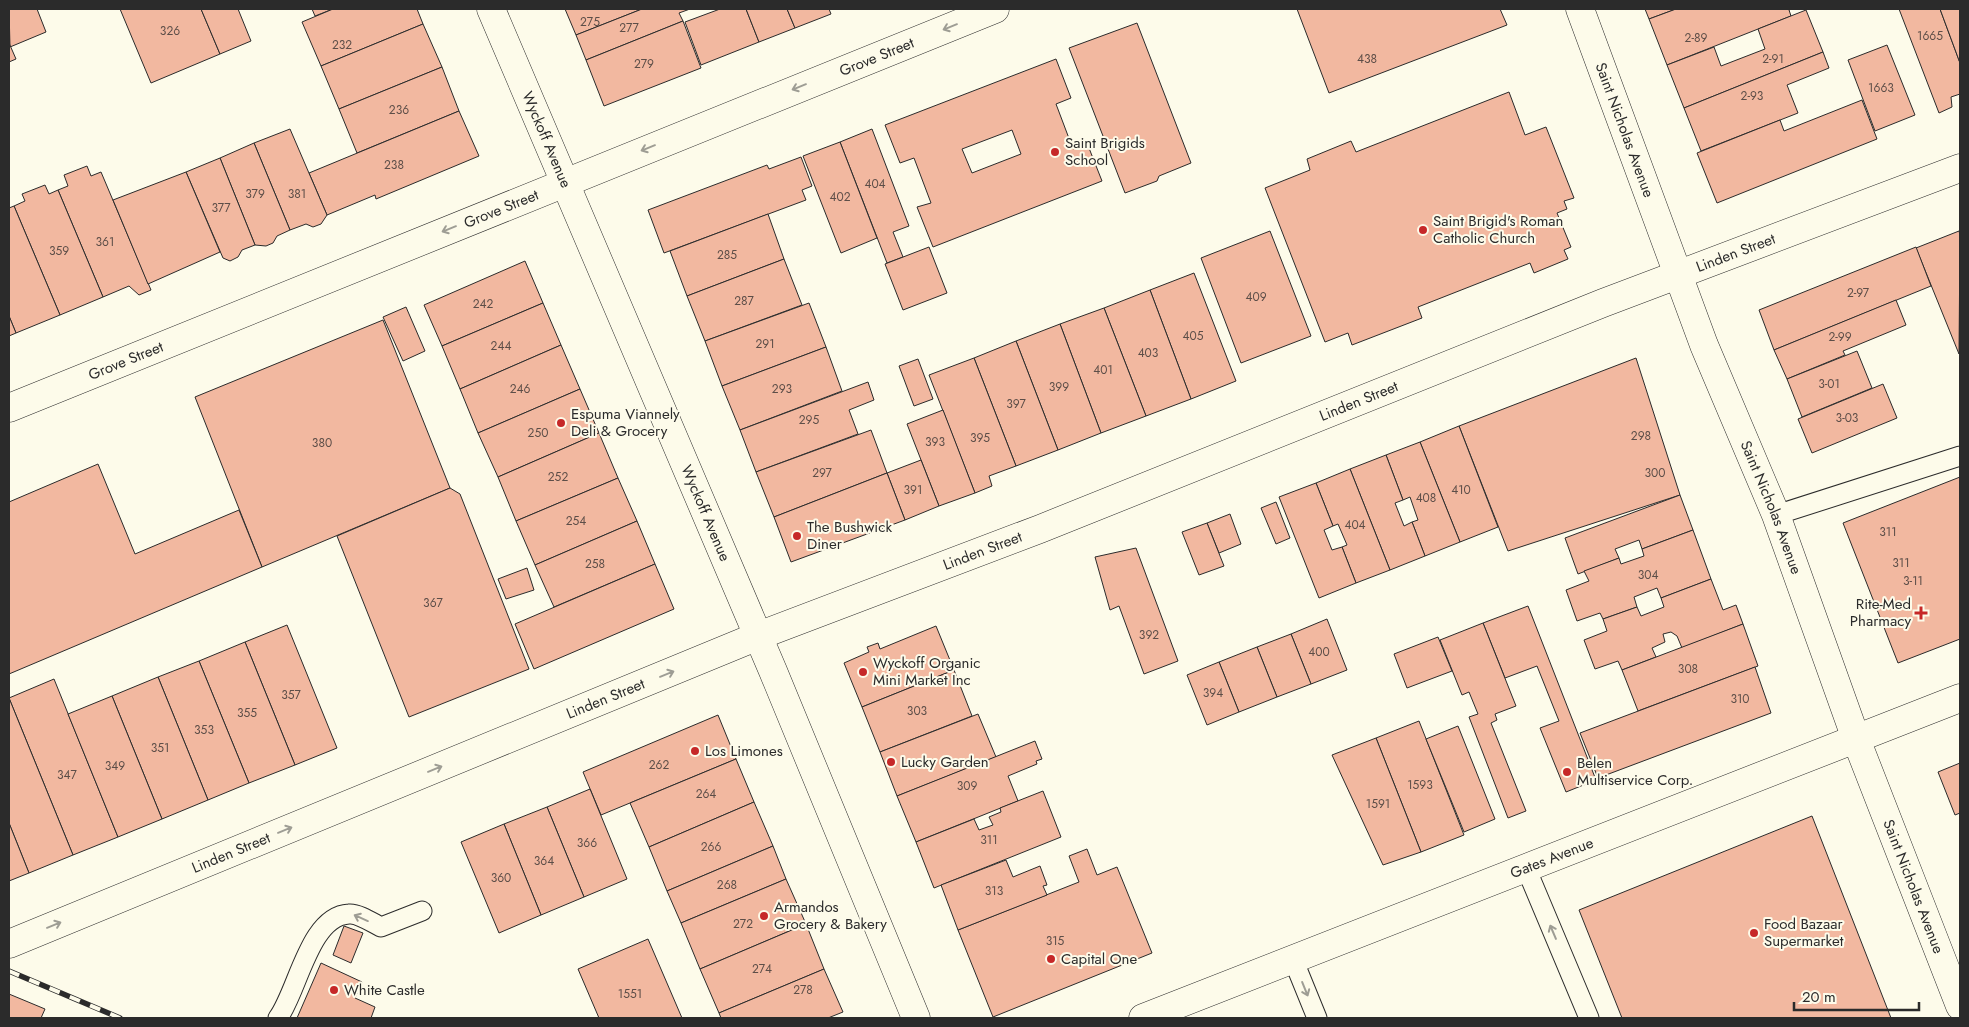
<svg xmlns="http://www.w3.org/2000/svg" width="1969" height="1027" viewBox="0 0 1969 1027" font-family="Jost,sans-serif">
<rect width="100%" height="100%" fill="#fdfbea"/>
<!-- building -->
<g fill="#f2b8a0" stroke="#2b2b2b" fill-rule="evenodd">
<polygon points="9,9 37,9 46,32 10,47"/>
<polygon points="120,9 201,9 220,54 151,83"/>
<polygon points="201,9 238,9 251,41 220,54"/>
<polygon points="312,9 333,9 315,16"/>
<polygon points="333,9 417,9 423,24 321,66 302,22"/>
<polygon points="565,9 642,9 576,35"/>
<polygon points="642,9 690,9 679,13 683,21 586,60 576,35"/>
<polygon points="720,9 746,9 759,42 701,65 685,22"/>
<polygon points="746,9 787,9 795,28 759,42"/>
<polygon points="787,9 829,9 831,14 795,28"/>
<polygon points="1297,9 1500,9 1507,25 1329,93"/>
<polygon points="1645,9 1676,9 1649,19"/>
<polygon points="1676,9 1792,9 1789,10 1791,16 1667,65 1649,19"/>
<polygon points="1899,9 1940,9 1960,63 1960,94 1951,97 1952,107 1939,113"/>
<polygon points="1940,9 1960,9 1960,63"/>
<polygon points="1806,10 1823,52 1684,108 1667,65 1714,47 1721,66 1765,49 1758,29"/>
<polygon points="683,21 701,68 604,106 586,60"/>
<polygon points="1137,23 1191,163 1159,176 1157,181 1125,193 1069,48"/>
<polygon points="423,24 442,67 339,109 321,66"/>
<polygon points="9,43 16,59 9,62"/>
<polygon points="1887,45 1915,115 1875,131 1848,60"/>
<polygon points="1823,52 1829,68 1787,85 1798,113 1701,151 1684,108"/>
<path d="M 1056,59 L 1071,98 L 1056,104 L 1073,149 L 1087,143 L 1102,181 L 933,247 L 917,207 L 931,203 L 914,158 L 900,163 L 885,125 ZM 1012,130 L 1021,154 L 972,173 L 962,149 Z"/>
<polygon points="442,67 459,111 357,153 339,109"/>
<polygon points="1509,92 1525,135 1546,127 1574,198 1564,201 1567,209 1557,213 1571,247 1564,250 1568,259 1534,273 1530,263 1418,307 1422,318 1352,345 1348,333 1325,342 1265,188 1310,170 1307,159 1351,141 1356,152"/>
<polygon points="1862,100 1877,139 1717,203 1697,153 1780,120 1784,131"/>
<polygon points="459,111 479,156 376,199 375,195 327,215 309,173"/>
<polygon points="290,129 327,215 321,224 313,227 306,224 290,230 254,143"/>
<polygon points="872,129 909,226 893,232 903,257 887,263 840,142"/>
<polygon points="840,142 877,238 841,253 803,156"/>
<polygon points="254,143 290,230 277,236 273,243 266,246 255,245 220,158"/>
<polygon points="801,157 812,186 802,190 806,200 664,253 648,210 767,165 769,169"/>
<polygon points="220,158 255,245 242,250 238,257 230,261 223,258 186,172"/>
<polygon points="87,166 91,176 101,172 151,290 139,295 129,286 103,297 58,190 68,186 64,175"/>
<polygon points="186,172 220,252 148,284 113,200"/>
<polygon points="45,185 49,194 58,190 103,297 60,315 14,206 25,201 22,194"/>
<polygon points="14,206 60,315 16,333 9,316 9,208"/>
<polygon points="768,214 784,259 687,296 670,251"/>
<polygon points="1270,231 1311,336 1241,363 1201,258"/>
<polygon points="1959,231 1960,235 1959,354 1916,248"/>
<polygon points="929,247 947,293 903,310 885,264"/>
<polygon points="1916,247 1931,286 1774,350 1759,310"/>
<polygon points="784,259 802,305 705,341 687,296"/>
<polygon points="525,261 543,303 442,346 424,305"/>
<polygon points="1194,273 1236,381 1191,399 1150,290"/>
<polygon points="1150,290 1191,399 1146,416 1104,308"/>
<polygon points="1896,300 1906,325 1843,351 1845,355 1787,379 1774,350"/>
<polygon points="543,303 561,345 460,389 442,346"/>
<polygon points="809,303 826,347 722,386 705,341"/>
<polygon points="406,307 425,351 403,361 383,317"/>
<polygon points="1104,308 1146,416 1101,433 1060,324"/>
<polygon points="9,316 16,333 9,336"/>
<polygon points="383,320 450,488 262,567 195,397"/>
<polygon points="1060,324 1101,433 1058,450 1016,341"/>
<polygon points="1016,341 1058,450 1016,466 974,358"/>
<polygon points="561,345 580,389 478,433 460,389"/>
<polygon points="826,347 842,391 740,430 722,386"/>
<polygon points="1857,351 1872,388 1802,417 1787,379"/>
<polygon points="974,358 1016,466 989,476 992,486 975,493 929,375"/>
<polygon points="1636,358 1680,495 1508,551 1459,426"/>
<polygon points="918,359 933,399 914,406 899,366"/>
<polygon points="868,382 874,400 849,410 858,434 756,472 740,430"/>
<polygon points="1883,384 1897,418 1812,453 1798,419"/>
<polygon points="580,389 599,433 498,477 478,433"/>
<polygon points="943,410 975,493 939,506 907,424"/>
<polygon points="1459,426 1498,527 1460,542 1420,442"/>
<polygon points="871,430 887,473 774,517 756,472"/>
<polygon points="599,433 618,478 516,521 498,477"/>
<polygon points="1420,442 1460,542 1425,556 1412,522 1418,520 1410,497 1403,500 1386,455"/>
<polygon points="1386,455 1403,500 1395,503 1404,526 1412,522 1425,556 1390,570 1350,469"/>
<polygon points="921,460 939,506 905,520 887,473"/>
<polygon points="98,464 135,554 239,510 262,567 9,674 9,502"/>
<polygon points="1350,469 1390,570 1356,583 1342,547 1347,545 1338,524 1333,526 1316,483"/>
<polygon points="887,473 905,520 791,562 774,517"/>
<polygon points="1960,477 1960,639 1898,663 1843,523"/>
<polygon points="618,478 637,521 535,565 516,521"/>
<polygon points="1316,483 1333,526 1324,530 1332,550 1342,547 1356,583 1319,598 1279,497"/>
<polygon points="450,488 460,494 529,669 409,717 337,536"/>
<polygon points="1680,495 1693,530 1642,549 1639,540 1615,549 1619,558 1578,574 1565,538"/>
<polygon points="1276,502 1290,538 1276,544 1261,508"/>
<polygon points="1230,514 1241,544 1219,553 1207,523"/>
<polygon points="637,521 655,564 554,607 535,565"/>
<polygon points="1207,523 1224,566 1199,575 1182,532"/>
<polygon points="1693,530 1711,579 1661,598 1657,588 1634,597 1637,607 1603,619 1600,613 1577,621 1566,590 1589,581 1584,571 1619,558 1621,564 1644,556 1642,549"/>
<polygon points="1136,548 1178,661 1144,674 1119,606 1110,610 1095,557"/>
<polygon points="655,564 674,609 534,669 515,624"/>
<polygon points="527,568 534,590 506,599 498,579"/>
<polygon points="1711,579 1723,610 1736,605 1743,624 1682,648 1677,636 1671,632 1663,634 1665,642 1652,648 1656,657 1622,670 1618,661 1595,669 1584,640 1607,631 1603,619 1637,607 1641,616 1664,607 1661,598"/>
<polygon points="1528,606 1596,780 1566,792 1540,728 1559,721 1537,666 1505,678 1483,623"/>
<polygon points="1327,619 1347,670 1311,684 1291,634"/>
<polygon points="1483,623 1516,706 1495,714 1497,720 1491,723 1526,811 1508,818 1469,717 1478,714 1469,692 1462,695 1440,640"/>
<polygon points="1743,624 1758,666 1638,711 1622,670"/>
<polygon points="287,625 337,748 295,765 245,642"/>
<polygon points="936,626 954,670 862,707 844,663 869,652 867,647 878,643 880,649"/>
<polygon points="1291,634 1311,684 1277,697 1257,647"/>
<polygon points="1438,637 1452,671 1407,688 1394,654"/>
<polygon points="245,642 295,765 249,783 199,661"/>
<polygon points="1257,647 1277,697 1239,712 1219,662"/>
<polygon points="199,661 249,783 208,800 158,677"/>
<polygon points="1219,662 1239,712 1207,725 1187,675"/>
<polygon points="1755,667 1771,713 1598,778 1580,733"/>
<polygon points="954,670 972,716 880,752 862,707"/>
<polygon points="158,677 208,800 162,819 112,696"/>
<polygon points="54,679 118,837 73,855 9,698"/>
<polygon points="112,696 162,819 118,837 68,714"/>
<polygon points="9,698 73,855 29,873 9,823"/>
<polygon points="978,714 996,757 897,796 880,752"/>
<polygon points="718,715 736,759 601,815 583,772"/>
<polygon points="1419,721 1464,835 1421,852 1376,738"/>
<polygon points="1458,726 1495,819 1464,832 1426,739"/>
<polygon points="1376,738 1421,852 1383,865 1332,755"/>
<polygon points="1035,741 1042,759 1036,761 1037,764 1008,776 1018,801 916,842 897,796"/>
<polygon points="736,759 754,802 649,847 630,803"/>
<polygon points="1960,763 1960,813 1955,815 1938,772"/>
<polygon points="590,789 627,879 584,897 547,807"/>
<polygon points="1043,791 1061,837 934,888 916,842 974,819 979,830 993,825 989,817 1001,812 1000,808"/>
<polygon points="754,802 773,846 667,891 649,847"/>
<polygon points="547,807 584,897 541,915 504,824"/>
<polygon points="1812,816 1891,1018 1622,1018 1579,910"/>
<polygon points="9,823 29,873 9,881"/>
<polygon points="504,824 541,915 499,933 461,842"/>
<polygon points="773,846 786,879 681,923 667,891"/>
<polygon points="1087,849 1097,875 1117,867 1152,953 993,1017 958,930 1079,882 1069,856"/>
<polygon points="1006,860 1013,877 1040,866 1047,885 1043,886 1047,895 958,930 941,885"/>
<polygon points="786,879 806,924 700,969 681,923"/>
<polygon points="806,924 824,969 719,1013 700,969"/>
<polygon points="344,926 363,933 351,963 333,955"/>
<polygon points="648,939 682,1018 599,1018 578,969"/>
<polygon points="321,963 362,982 355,998 375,1007 371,1018 297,1018"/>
<polygon points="824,969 843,1012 828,1018 721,1018 719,1013"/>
<polygon points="9,994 45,1009 41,1018 9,1018"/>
</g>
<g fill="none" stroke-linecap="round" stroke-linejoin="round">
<!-- lane casing -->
<g stroke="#2b2b2b" stroke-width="21">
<g id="lane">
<polyline points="1776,515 1960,456"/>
<polyline points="1526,868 1589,1018"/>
<polyline points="1293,959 1317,1018"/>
<path d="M 278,1018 C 298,991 309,916 349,914 C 358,913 373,923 381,927 L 422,911"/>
</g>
</g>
<!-- street casing -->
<g stroke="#2b2b2b" stroke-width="29">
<g id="street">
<path id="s1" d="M 491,9 L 773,671 L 916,1018"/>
<path id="s2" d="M 1580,9 L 1704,345 L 1776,515 L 1856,739 L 1960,1006"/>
<path id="s3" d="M 9,408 L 995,9"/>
<path id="s4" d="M 9,944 L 758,636 L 1040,529 L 1603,303 L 1960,168"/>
<path id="s5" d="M 1143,1018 L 1960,698"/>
</g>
</g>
<!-- lane -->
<use href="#lane" stroke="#fdfbea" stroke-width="19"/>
<!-- street -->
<use href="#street" stroke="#fdfbea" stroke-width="28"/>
<!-- rail casing -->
<g stroke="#2b2b2b" stroke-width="5.5">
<polyline id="rail" points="9,971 120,1018"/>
</g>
<!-- rail -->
<use href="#rail" stroke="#fdfbea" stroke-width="4" stroke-dasharray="11" stroke-linecap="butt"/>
</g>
<!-- one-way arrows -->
<defs><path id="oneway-shaft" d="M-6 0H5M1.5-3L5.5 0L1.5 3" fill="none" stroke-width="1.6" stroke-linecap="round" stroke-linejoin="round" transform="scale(1.25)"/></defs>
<g stroke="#9e9d94">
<use href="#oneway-shaft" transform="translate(950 27) rotate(158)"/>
<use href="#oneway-shaft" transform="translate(799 87) rotate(158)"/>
<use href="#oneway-shaft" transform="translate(648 148) rotate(158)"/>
<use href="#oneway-shaft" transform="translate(449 229) rotate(158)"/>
<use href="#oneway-shaft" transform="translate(667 674) rotate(-22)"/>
<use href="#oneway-shaft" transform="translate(435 769) rotate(-22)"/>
<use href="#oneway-shaft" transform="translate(285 830) rotate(-22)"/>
<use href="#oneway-shaft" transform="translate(361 918) rotate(-156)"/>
<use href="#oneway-shaft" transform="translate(54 925) rotate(-22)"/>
<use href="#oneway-shaft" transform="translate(1553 932) rotate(-113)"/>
<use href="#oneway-shaft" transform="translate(1305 989) rotate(68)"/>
</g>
<!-- markers -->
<g fill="#c62828" stroke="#fdfbea" stroke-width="2">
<circle cx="1055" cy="152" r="5"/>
<circle cx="1423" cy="230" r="5"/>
<circle cx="561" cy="423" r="5"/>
<circle cx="797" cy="536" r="5"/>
<path d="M1918.5 605.5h5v5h5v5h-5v5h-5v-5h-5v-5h5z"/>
<circle cx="863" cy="672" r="5"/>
<circle cx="695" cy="751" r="5"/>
<circle cx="891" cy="762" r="5"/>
<circle cx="1567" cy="772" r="5"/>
<circle cx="764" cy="916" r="5"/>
<circle cx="1754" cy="933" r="5"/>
<circle cx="1051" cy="959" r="5"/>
<circle cx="334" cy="990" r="5"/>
</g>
<g text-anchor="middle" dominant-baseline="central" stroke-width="4" stroke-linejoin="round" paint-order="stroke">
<!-- number labels -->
<g font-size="12" fill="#5d4e48">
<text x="590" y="22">275</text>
<text x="629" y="28">277</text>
<text x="170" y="31">326</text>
<text x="1930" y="36">1665</text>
<text x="1696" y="38">2-89</text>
<text x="342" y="45">232</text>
<text x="1367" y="59">438</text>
<text x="1773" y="59">2-91</text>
<text x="644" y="64">279</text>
<text x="1881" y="88">1663</text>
<text x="1752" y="96">2-93</text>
<text x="399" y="110">236</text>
<text x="394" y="165">238</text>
<text x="875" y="184">404</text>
<text x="255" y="194">379</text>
<text x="297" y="194">381</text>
<text x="840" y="197">402</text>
<text x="221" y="208">377</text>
<text x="105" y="242">361</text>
<text x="59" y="251">359</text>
<text x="727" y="255">285</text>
<text x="1858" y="293">2-97</text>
<text x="1256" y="297">409</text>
<text x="744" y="301">287</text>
<text x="483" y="304">242</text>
<text x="1193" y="336">405</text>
<text x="1840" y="337">2-99</text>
<text x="765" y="344">291</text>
<text x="501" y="346">244</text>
<text x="1148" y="353">403</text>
<text x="1103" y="370">401</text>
<text x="1829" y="384">3-01</text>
<text x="1059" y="387">399</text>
<text x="520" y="389">246</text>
<text x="782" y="389">293</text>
<text x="1016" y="404">397</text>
<text x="1847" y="418">3-03</text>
<text x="809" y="420">295</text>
<text x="538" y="433">250</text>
<text x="1641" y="436">298</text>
<text x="980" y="438">395</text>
<text x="935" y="442">393</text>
<text x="322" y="443">380</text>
<text x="822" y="473">297</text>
<text x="1655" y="473">300</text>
<text x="558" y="477">252</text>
<text x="913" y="490">391</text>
<text x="1461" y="490">410</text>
<text x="1426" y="498">408</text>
<text x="576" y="521">254</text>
<text x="1355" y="525">404</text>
<text x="1888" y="532">311</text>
<text x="1901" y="563">311</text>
<text x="595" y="564">258</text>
<text x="1648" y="575">304</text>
<text x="1913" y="581">3-11</text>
<text x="433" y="603">367</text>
<text x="1149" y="635">392</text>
<text x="1319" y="652">400</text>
<text x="1688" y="669">308</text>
<text x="1213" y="693">394</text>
<text x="291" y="695">357</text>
<text x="1740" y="699">310</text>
<text x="917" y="711">303</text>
<text x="247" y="713">355</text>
<text x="204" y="730">353</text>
<text x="160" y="748">351</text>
<text x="659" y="765">262</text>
<text x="115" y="766">349</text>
<text x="67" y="775">347</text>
<text x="1420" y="785">1593</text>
<text x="967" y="786">309</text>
<text x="706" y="794">264</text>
<text x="1378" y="804">1591</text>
<text x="989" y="840">311</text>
<text x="587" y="843">366</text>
<text x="711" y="847">266</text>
<text x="544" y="861">364</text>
<text x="501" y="878">360</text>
<text x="727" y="885">268</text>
<text x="994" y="891">313</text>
<text x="743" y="924">272</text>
<text x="1055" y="941">315</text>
<text x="762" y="969">274</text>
<text x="803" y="990">278</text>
<text x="630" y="994">1551</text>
</g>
<!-- street labels -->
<g font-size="15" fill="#2b2b2b" stroke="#fdfbea">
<text stroke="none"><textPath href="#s3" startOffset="936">Grove Street</textPath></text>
<text stroke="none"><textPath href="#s2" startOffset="129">Saint Nicholas Avenue</textPath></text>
<text stroke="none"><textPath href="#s1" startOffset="142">Wyckoff Avenue</textPath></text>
<text stroke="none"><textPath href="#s3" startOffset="531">Grove Street</textPath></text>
<text stroke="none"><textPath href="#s4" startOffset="1860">Linden Street</textPath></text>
<text stroke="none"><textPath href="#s3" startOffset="126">Grove Street</textPath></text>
<text stroke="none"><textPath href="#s4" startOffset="1455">Linden Street</textPath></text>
<text stroke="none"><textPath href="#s2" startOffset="534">Saint Nicholas Avenue</textPath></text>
<text stroke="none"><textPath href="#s1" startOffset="548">Wyckoff Avenue</textPath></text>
<text stroke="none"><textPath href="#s4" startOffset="1050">Linden Street</textPath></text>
<text stroke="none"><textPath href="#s4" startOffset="645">Linden Street</textPath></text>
<text stroke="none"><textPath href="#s4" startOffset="240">Linden Street</textPath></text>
<text stroke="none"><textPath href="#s5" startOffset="439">Gates Avenue</textPath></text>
<text stroke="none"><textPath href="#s2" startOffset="939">Saint Nicholas Avenue</textPath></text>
</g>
<!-- poi labels -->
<g font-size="15" fill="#2b2b2b" stroke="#fdfbea" text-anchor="start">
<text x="1065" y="143">Saint Brigids<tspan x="1065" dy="17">School</tspan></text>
<text x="1433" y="221">Saint Brigid's Roman<tspan x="1433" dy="17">Catholic Church</tspan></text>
<text x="571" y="414">Espuma Viannely<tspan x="571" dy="17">Deli &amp; Grocery</tspan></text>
<text x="807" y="527">The Bushwick<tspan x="807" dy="17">Diner</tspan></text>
<text x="1911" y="604" text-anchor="end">Rite-Med<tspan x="1911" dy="17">Pharmacy</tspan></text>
<text x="873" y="663">Wyckoff Organic<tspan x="873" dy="17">Mini Market Inc</tspan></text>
<text x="705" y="751">Los Limones</text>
<text x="901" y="762">Lucky Garden</text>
<text x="1577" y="763">Belen<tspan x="1577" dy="17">Multiservice Corp.</tspan></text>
<text x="774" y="907">Armandos<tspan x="774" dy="17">Grocery &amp; Bakery</tspan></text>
<text x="1764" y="924">Food Bazaar<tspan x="1764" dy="17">Supermarket</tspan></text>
<text x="1061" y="959">Capital One</text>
<text x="344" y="990">White Castle</text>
</g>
</g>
<!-- border -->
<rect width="1969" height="1027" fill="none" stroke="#2b2b2b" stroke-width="20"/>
<!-- scale -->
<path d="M1794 1002v8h125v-8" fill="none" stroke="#2b2b2b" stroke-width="2.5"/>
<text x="1802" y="1002" font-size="15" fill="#2b2b2b" stroke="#fdfbea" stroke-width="4" paint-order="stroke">20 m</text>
</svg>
